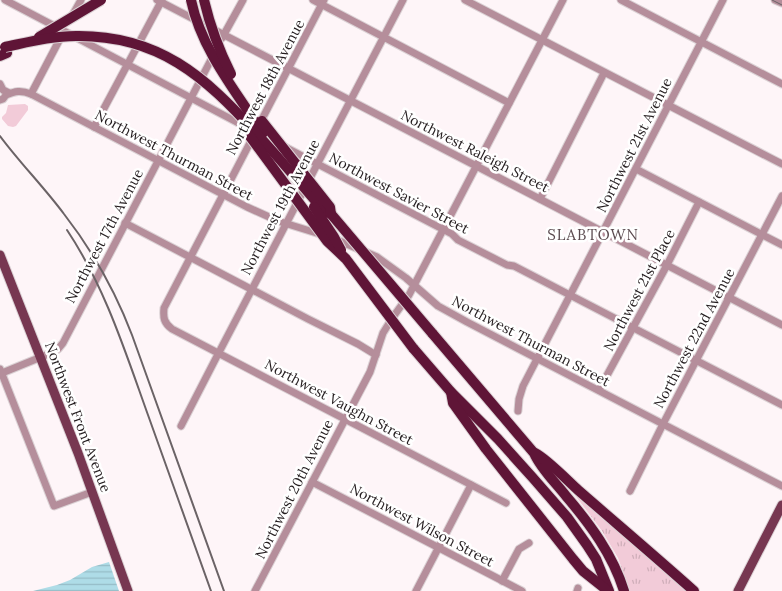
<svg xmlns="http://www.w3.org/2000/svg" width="782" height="591" viewBox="0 0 782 591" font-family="Lora,serif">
<defs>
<pattern id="grass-tufts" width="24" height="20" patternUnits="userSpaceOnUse" patternTransform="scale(1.25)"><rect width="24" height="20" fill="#f2cbd8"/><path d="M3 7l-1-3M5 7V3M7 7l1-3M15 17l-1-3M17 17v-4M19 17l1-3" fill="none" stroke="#cfaeb9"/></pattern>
<pattern id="water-rules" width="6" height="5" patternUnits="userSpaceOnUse" patternTransform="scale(1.25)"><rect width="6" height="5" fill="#aedce7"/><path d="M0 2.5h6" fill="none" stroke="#95bcc6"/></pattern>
</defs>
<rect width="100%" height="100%" fill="#fef5f8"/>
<!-- grass -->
<polygon fill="url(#grass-tufts)" points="574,494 692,591 630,591 618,558 602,531"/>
<!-- pitch -->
<polygon fill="#f2cbd8" points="25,104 28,106 28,110 16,126 13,127 8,126 2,119 2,117 6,113 8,105"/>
<!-- water -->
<polygon fill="url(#water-rules)" points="109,562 119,591 33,591 57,585 70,580 92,567"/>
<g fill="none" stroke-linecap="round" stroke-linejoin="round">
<!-- minor casing -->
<g stroke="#dbd2d5" stroke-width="9">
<g id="minor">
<polyline points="5,0 248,128"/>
<polyline points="157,0 782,325"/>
<polyline points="313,0 509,103"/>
<polyline points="465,0 782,164"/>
<polyline points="621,0 782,84"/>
<polyline points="775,0 782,3"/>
<polyline points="72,16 81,0"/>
<polyline points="222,38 243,0"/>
<polyline points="0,84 3,90 9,93"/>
<polyline points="31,94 62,35"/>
<path d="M 0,100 L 3,99 L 6,95 C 15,91 21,90 31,94 L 247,207 L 278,221 L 323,235"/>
<polyline points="260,123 324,0"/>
<polyline points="94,127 162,0"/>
<polyline points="260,134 452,234 458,240 507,265 514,266 782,405"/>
<path d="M 253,137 L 164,308 C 163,318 164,323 172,329 L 506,503"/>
<polyline points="636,169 782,245"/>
<polyline points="540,199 604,73"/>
<polyline points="125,223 308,319 358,344 376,355"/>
<polyline points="335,239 377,257 406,278 438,306 467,322 782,486"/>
<polyline points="0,369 54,506 92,492"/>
<polyline points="2,373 51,353 58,349 63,343 214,54"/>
<polyline points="599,390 667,265 699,202"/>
<polyline points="518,411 519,399 523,386 723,0"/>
<polyline points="181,426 215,360 403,0"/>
<polyline points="312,482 522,591"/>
<polyline points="630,491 663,424 782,196"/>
<polyline points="502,581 519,549 529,543"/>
<polyline points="255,591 370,372 383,333 393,317 409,295 563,0"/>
<polyline points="416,591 471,485"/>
<polyline points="577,591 578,588"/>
</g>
</g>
<!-- major casing -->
<g stroke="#dbd2d5" stroke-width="11">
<g id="major">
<polyline points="0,255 78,453 128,591"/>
<polyline points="738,591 782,505"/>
</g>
</g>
<!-- highway casing -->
<g stroke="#dbd2d5" stroke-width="12">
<g id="highway">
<polyline points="0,56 7,53"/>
<path d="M 432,333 L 534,453 C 541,469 555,482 566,496 C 590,524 613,555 624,591"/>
<polyline points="413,348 451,392 498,439 533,478 567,517 587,545 596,559 609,591"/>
<polyline points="451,392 453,403 486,449 573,559 583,571 608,591"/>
<path d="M 535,453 C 547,459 567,480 578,490 C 617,524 656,557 694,591"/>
</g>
</g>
<!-- minor -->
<use href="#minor" stroke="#b58e9b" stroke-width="7"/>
<!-- major -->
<use href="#major" stroke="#773751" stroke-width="9"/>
<!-- highway -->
<use href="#highway" stroke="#5f1537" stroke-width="10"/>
<!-- tram -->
<polyline stroke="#6b6366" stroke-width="1" points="772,0 782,5"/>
<!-- rail -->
<g stroke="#6b6366" stroke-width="2">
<path d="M 0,136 C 20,163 44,187 64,214 C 92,250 116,293 132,335 L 224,591"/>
<path d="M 67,230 C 105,287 125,351 148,415 C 169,474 190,532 211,591"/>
</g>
<!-- highway-bridge casing -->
<g stroke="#dbd2d5" stroke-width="12" stroke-linecap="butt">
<g id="highway-bridge">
<path d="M 191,0 C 201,49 236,92 263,133"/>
<path d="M 204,0 C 210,26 219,50 231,74"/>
<polyline points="39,37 101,0"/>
<path d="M 5,47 C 29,42 52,36 76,36 C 158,35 205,76 257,134 C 280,159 302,185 324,211 L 331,214 L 432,333"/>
<polyline points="262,121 330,207 331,214"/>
<polyline points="243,127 327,241 346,259 413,348"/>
<polyline points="314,207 334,237 341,250"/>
</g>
</g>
<!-- highway-bridge -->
<use href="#highway-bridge" stroke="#5f1537" stroke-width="10"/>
</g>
<g text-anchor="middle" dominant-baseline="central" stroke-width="5" stroke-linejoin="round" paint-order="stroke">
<!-- street labels -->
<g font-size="14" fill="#231c1e" stroke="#fff">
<text transform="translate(265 87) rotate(-62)">Northwest 18th Avenue</text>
<text transform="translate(634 145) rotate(-63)">Northwest 21st Avenue</text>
<text transform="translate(475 151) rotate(27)">Northwest Raleigh Street</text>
<text transform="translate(174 155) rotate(28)">Northwest Thurman Street</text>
<text transform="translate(399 193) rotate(28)">Northwest Savier Street</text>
<text transform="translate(280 207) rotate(-62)">Northwest 19th Avenue</text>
<text transform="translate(104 236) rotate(-62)">Northwest 17th Avenue</text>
<text transform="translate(639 290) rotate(-62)">Northwest 21st Place</text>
<text transform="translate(694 338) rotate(-62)">Northwest 22nd Avenue</text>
<text transform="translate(531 341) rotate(28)">Northwest Thurman Street</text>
<text transform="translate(339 402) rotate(28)">Northwest Vaughn Street</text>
<text transform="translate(78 417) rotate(69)">Northwest Front Avenue</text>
<text transform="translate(294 489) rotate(-63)">Northwest 20th Avenue</text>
<text transform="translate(422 525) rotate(28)">Northwest Wilson Street</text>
</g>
<!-- neighbourhood labels -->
<g font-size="15" letter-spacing="1" fill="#5b4a4f" stroke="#fff">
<text x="593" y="234">SLABTOWN</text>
</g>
</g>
</svg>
